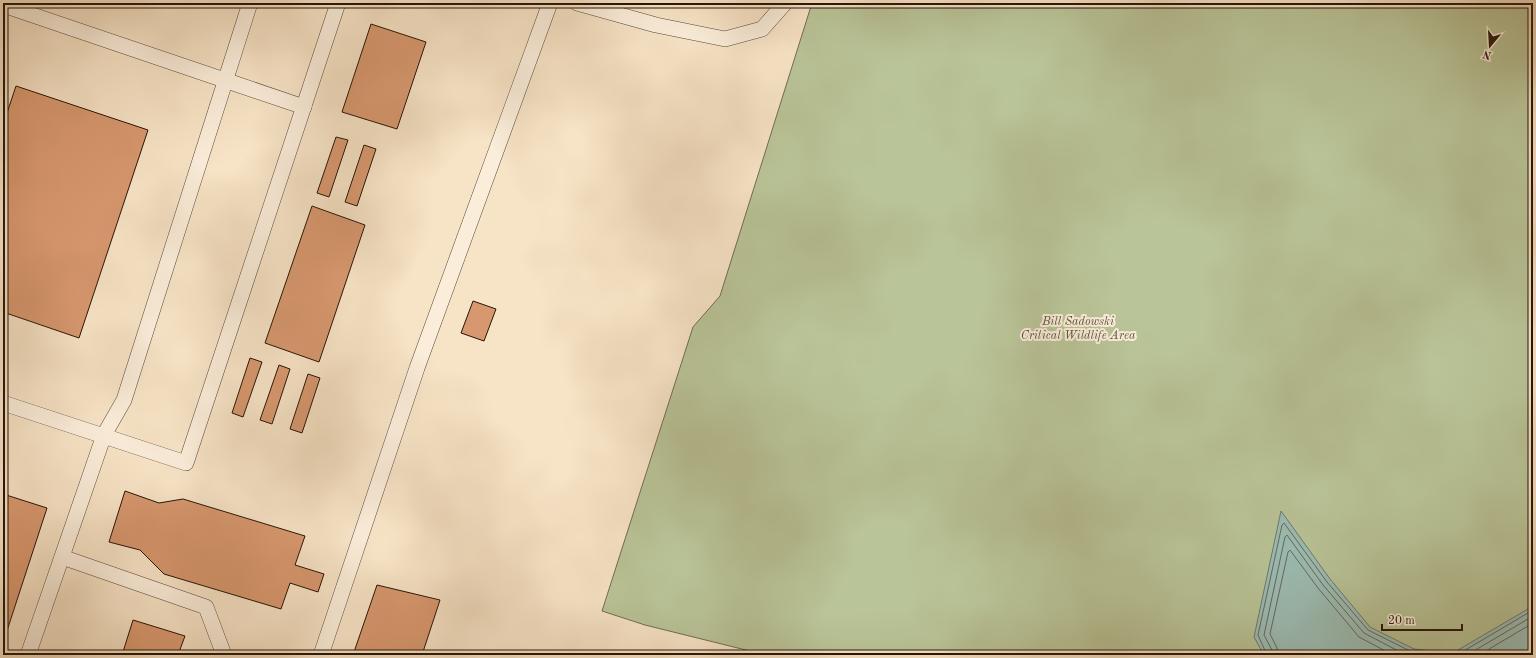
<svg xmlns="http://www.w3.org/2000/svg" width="1536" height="658" viewBox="0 0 1536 658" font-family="'Old Standard TT',serif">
<rect width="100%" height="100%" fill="#f7e3c6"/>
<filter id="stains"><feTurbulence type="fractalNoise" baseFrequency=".005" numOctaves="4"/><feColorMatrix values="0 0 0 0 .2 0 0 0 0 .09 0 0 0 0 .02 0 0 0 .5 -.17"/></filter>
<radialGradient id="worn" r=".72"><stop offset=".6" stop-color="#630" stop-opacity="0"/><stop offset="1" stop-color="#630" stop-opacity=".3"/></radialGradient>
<!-- green -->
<polygon fill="#b9c498" stroke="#706c50" points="812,3 1533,3 1533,655 766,655 645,625 602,611 693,327 720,296"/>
<!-- water -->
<polygon fill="#9dbeb5" stroke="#6d7a70" points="1281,511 1330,579 1370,627 1414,649 1453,653 1533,606 1533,655 1264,655 1254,637"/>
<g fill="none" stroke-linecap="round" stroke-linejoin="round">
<!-- shore -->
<g stroke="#626a5f" stroke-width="1">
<polyline points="1267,655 1258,635 1282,525 1284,523 1327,582 1368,630 1412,652 1436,655"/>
<polyline points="1272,655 1272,650 1264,635 1285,537 1287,535 1323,585 1364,633 1406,655"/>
<polyline points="1278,655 1277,648 1270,634 1288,552 1290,550 1318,588 1359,637 1393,655"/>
<polyline points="1457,655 1533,610"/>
<polyline points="1467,655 1533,616"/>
<polyline points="1479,655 1533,623"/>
</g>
</g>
<!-- building -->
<g fill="#d8986f" stroke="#261509">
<polygon points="371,24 426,42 397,129 342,112"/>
<polygon points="16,86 148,130 79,338 3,312 3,125"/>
<polygon points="336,137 348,140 329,197 317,193"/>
<polygon points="364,145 376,149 357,206 345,202"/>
<polygon points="312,206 365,225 319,362 265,343"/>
<polygon points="473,301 496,309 484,341 461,333"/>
<polygon points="250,358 262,362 243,417 232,413"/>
<polygon points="279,365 290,369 272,424 260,420"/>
<polygon points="308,374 320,378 302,433 290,429"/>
<polygon points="125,491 159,503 183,499 305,536 295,565 324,574 318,592 290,583 281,609 164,574 140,550 109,542"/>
<polygon points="3,494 47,508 3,643"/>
<polygon points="377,585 440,600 422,655 353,655"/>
<polygon points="133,620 185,636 178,655 122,655"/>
</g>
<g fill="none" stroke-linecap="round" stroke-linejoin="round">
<!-- lane casing -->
<g stroke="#5a4838" stroke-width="16">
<g id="lane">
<polyline points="577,3 656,25 725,39 762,29 785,3"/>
<polyline points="3,5 304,107"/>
<polyline points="3,403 186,463 338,3"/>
<polyline points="62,557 206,607 224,655"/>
<polyline points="28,655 104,435 124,400 250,3"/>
<polyline points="321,655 417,368 550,3"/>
</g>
</g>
<!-- lane -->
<use href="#lane" stroke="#faedda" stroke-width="15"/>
</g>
<g text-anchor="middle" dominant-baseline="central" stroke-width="4" stroke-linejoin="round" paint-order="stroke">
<!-- park labels -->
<g font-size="12" font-style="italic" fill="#59523b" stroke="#faedda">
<text x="1078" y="322">Bill Sadowski<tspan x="1078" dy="14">Critical Wildlife Area</tspan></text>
</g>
</g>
<!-- margin -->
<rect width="1536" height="658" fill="none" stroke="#f7e3c6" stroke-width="16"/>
<rect x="4" y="4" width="1528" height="650" fill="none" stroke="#261509" stroke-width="2"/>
<rect x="8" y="8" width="1520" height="642" fill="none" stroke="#261509"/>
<!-- north arrow -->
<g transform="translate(1490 46) rotate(198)" stroke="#faedda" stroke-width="3" paint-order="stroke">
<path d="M0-3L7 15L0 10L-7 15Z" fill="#261509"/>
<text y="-6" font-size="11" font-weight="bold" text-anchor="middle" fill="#261509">N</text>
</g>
<!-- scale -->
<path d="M1382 624v6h80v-6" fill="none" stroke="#261509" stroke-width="2"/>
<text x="1388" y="624" font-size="12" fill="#261509" stroke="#faedda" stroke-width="3" paint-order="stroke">20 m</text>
<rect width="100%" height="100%" filter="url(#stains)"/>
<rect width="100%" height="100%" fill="url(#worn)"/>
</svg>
